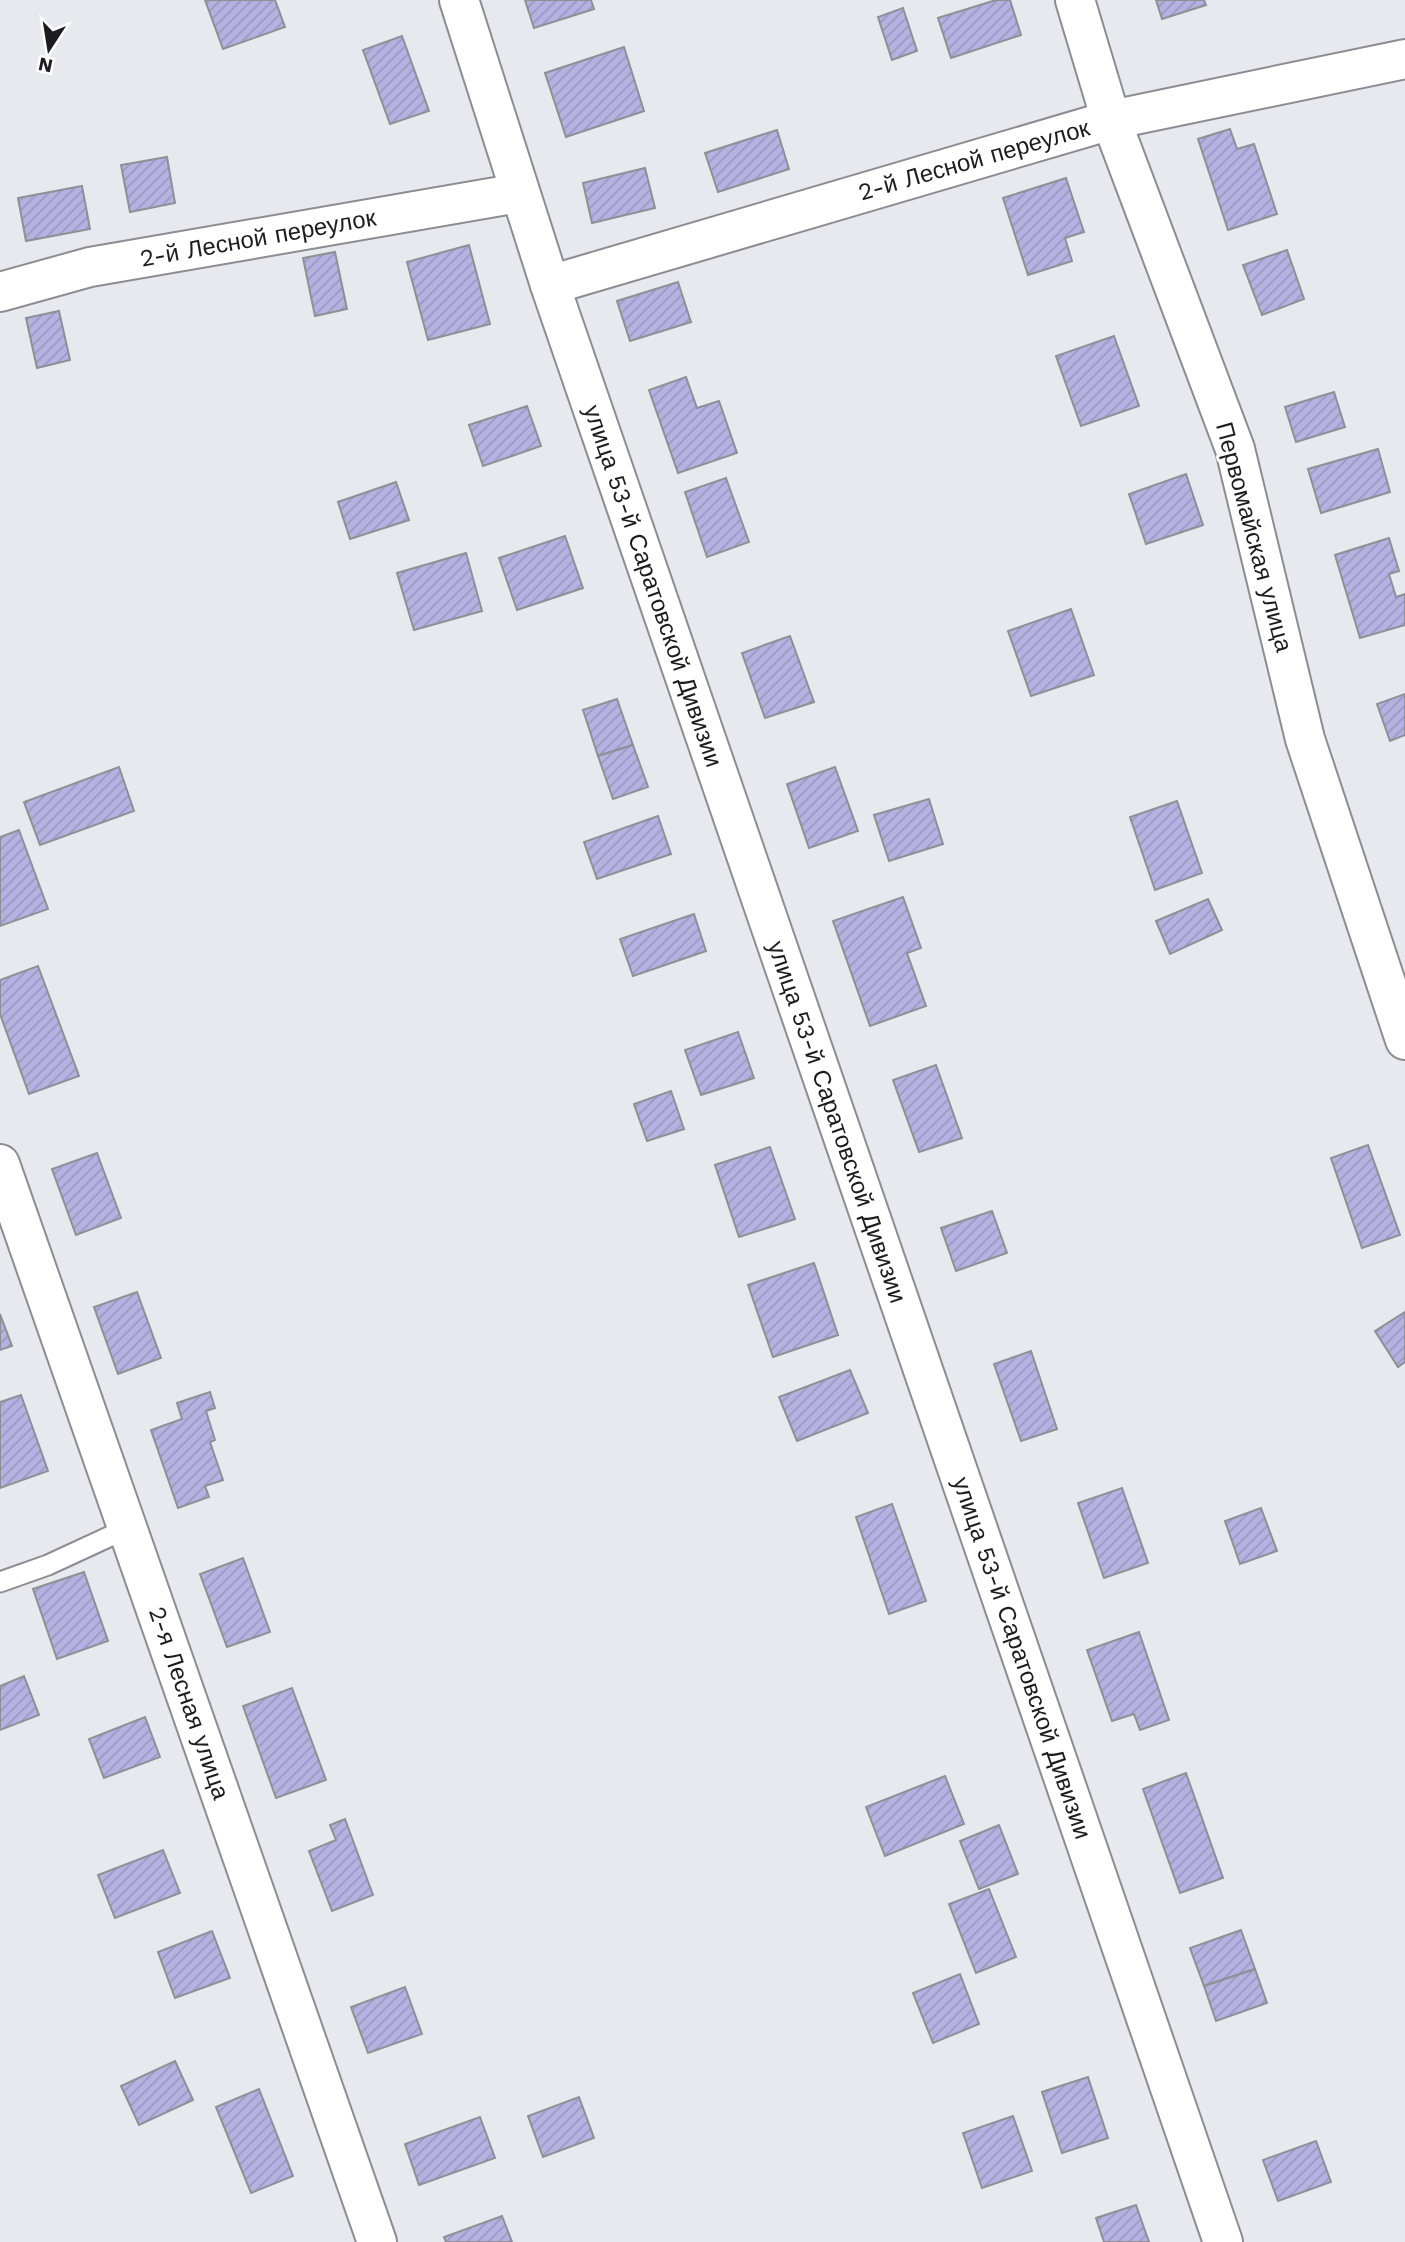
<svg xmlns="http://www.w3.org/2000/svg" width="1405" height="2242" viewBox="0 0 1405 2242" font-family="'Work Sans',sans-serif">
<defs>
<pattern id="building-hatch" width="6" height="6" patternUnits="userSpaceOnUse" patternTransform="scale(1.75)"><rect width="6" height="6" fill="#b5b1e1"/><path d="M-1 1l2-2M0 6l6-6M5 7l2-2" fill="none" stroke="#9b98c1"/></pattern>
</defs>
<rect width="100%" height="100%" fill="#e8e8ef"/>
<!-- building -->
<g fill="url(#building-hatch)" stroke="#8f8f95" stroke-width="2">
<polygon points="205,0 275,0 285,27 223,49"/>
<polygon points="525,0 591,0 594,9 534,28"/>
<polygon points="996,0 1010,0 1021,35 951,58 938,18"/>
<polygon points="1156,0 1204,0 1206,5 1162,19"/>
<polygon points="903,8 917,51 892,60 878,17"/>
<polygon points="402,36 429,111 390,124 363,50"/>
<polygon points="624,47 644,111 566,137 545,73"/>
<polygon points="1230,129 1237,149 1254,144 1277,214 1228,230 1198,139"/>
<polygon points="777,130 789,169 718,192 705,153"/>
<polygon points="167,157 175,203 130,212 121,165"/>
<polygon points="645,168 655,208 592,223 583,183"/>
<polygon points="1066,178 1084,232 1065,238 1072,261 1028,275 1003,198"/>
<polygon points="82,186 90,229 26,241 18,198"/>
<polygon points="469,245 490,324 428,340 407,262"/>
<polygon points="1287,250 1304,299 1262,315 1243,265"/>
<polygon points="335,252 347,309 315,316 303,258"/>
<polygon points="678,282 691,322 630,341 617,301"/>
<polygon points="59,311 70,360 37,368 26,318"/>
<polygon points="1114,336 1139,406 1081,426 1056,356"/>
<polygon points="686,377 697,408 719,401 737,453 678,473 649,390"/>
<polygon points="1334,392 1345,427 1296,442 1285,407"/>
<polygon points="527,406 541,446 483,466 469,425"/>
<polygon points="1378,449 1390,492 1321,513 1308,469"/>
<polygon points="1186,474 1203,525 1146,544 1129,494"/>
<polygon points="726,478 749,542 707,557 685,492"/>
<polygon points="396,482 409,520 350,539 338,502"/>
<polygon points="565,536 583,588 517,610 499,558"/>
<polygon points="1389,538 1399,571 1389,574 1396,597 1405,594 1405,625 1360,638 1335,555"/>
<polygon points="466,553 482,611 414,630 397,573"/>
<polygon points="1071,609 1094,675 1031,696 1008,631"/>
<polygon points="790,636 814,702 765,718 742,653"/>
<polygon points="1405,694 1405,735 1390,741 1377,704"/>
<polygon points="617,699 633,745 598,756 583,710"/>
<polygon points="633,745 648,787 613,799 598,756"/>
<polygon points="119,767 134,811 40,845 24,802"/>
<polygon points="835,767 858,831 809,848 787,784"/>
<polygon points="929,799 943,844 889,861 874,815"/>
<polygon points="1177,801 1202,873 1155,890 1130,817"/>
<polygon points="658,816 671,854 597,879 584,842"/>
<polygon points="19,830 48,909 0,926 0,837"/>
<polygon points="903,897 921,948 907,953 926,1006 870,1026 833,921"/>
<polygon points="1208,899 1222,930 1170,954 1156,921"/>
<polygon points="694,914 706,951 633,976 620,939"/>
<polygon points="38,966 79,1076 29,1094 0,1014 0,980"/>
<polygon points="738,1032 754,1078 701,1095 685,1050"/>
<polygon points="936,1065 962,1138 919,1152 893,1080"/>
<polygon points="671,1091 684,1129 647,1141 634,1104"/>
<polygon points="1368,1145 1400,1235 1362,1248 1331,1158"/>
<polygon points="770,1147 795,1219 739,1237 715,1165"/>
<polygon points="97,1153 121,1218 76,1235 52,1169"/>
<polygon points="992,1211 1007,1253 956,1271 941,1228"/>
<polygon points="814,1263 838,1335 773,1357 748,1285"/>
<polygon points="137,1292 161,1358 118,1374 94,1307"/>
<polygon points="1405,1312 1405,1362 1398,1367 1375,1331"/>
<polygon points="0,1314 12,1346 0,1350"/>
<polygon points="1031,1351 1057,1429 1021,1441 994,1364"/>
<polygon points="850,1370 868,1413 797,1441 779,1397"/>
<polygon points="210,1392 215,1408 206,1411 215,1440 210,1442 223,1480 205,1486 209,1497 178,1508 151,1430 182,1419 177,1403"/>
<polygon points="21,1395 48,1471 0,1488 0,1402"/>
<polygon points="1122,1488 1148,1563 1104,1578 1078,1503"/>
<polygon points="892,1504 926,1601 889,1614 856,1517"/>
<polygon points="1261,1508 1277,1551 1240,1564 1225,1521"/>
<polygon points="243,1558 270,1632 227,1647 200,1574"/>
<polygon points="84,1572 108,1641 57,1659 33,1589"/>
<polygon points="1139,1632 1169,1720 1140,1730 1134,1714 1112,1721 1087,1650"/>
<polygon points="24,1676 39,1715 0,1730 0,1686"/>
<polygon points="292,1688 326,1780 276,1798 243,1706"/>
<polygon points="145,1717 160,1757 104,1778 89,1739"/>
<polygon points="1186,1773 1223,1878 1180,1893 1143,1789"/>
<polygon points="945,1776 964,1824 885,1856 866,1807"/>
<polygon points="345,1819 373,1895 332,1911 309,1851 336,1840 330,1825"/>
<polygon points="999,1825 1018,1874 979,1889 960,1841"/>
<polygon points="163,1850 180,1893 115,1918 98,1875"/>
<polygon points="989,1889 1016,1957 976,1973 949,1904"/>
<polygon points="1241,1930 1255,1969 1204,1986 1190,1948"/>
<polygon points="212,1931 230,1978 175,1998 158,1952"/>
<polygon points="1255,1969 1267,2003 1216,2021 1204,1986"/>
<polygon points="960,1974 979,2024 933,2043 913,1993"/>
<polygon points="405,1987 422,2034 368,2053 351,2007"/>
<polygon points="175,2061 193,2100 139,2125 121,2086"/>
<polygon points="1088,2077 1108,2138 1062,2153 1042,2092"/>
<polygon points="259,2089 293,2176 251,2193 216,2107"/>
<polygon points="579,2097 594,2138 543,2157 528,2116"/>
<polygon points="1013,2116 1032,2171 982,2188 963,2133"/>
<polygon points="480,2117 495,2158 419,2185 405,2144"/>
<polygon points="1316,2141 1331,2182 1278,2201 1263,2160"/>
<polygon points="1136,2205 1149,2242 1104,2242 1096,2218"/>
<polygon points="502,2216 512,2242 446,2242 444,2237"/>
</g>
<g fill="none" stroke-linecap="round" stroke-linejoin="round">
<!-- service casing -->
<g stroke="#8c8c92" stroke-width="23">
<polyline id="service" points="0,1582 48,1565 128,1528"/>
</g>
<!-- minor casing -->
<g stroke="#8c8c92" stroke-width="42">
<g id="minor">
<polyline points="459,0 550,285 1223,2242"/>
<polyline points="1075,0 1111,120 1235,449 1305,739 1405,1040"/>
<polyline points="550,285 1111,120 1405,59"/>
<polyline points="0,292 90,267 519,193"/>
<polyline points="0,1164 377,2242"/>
</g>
</g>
<!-- service -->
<use href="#service" stroke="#fff" stroke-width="19"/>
<!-- minor -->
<use href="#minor" stroke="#fff" stroke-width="38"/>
</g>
<g text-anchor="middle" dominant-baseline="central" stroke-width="6" stroke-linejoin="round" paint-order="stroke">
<!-- street labels -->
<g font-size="24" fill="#1c1c1e" stroke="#fff">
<text transform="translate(974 160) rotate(-16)">2-й Лесной переулок</text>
<text transform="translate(258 238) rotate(-10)">2-й Лесной переулок</text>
<text transform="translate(1254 537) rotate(75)">Первомайская улица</text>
<text transform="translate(653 586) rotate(71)">улица 53-й Саратовской Дивизии</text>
<text transform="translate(837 1122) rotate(71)">улица 53-й Саратовской Дивизии</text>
<text transform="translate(1022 1658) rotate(71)">улица 53-й Саратовской Дивизии</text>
<text transform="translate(189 1703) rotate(71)">2-я Лесная улица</text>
</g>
</g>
<!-- north arrow -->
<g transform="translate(49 49) rotate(192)" stroke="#ffffff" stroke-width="5" paint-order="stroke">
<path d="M0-5L12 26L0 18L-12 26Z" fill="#1c1c1e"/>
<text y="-10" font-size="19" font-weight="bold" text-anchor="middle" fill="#1c1c1e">N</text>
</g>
</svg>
